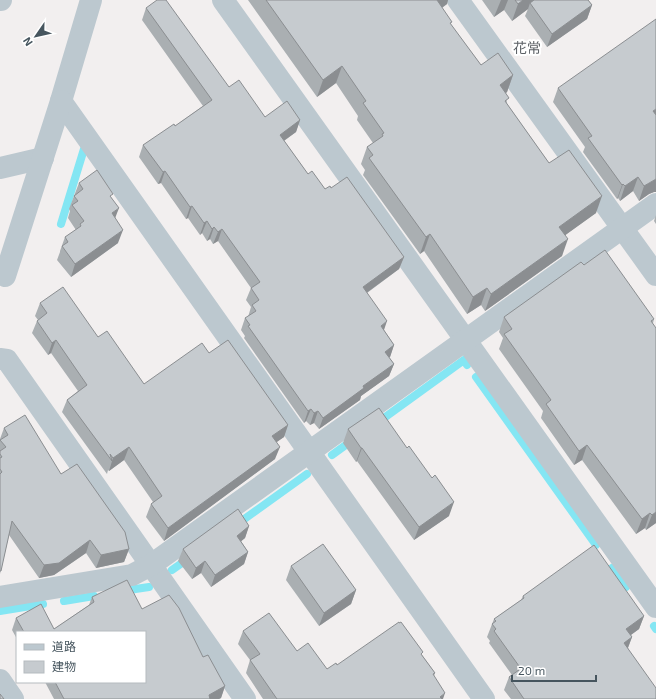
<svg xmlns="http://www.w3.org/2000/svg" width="656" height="699" viewBox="0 0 656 699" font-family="'Exo 2','Noto Sans JP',sans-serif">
<rect width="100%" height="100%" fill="#f2efef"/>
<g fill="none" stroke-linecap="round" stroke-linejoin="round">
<!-- stream -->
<g stroke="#84e6f3" stroke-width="8">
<polyline points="61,224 84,149"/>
<polyline points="476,377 596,545"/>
<polyline points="377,423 464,360 467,365"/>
<polyline points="332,455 354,439"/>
<polyline points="236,525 307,474"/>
<polyline points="612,568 626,587"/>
<polyline points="172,570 189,558"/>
<polyline points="122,591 149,587"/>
<polyline points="64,601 94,596"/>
<polyline points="0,611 43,604"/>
<polyline points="654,626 656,629"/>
</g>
<!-- minor -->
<g stroke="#bcc8cf" stroke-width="22">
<polyline points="91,0 61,101 484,699"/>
<polyline points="223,0 656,607"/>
<polyline points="458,0 656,275"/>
<polyline points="0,168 43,158"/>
<polyline points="5,276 61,101"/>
<polyline points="0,359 7,360 245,699"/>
<polyline points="0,597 132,575 151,565 656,204"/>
<polyline points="0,680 13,699"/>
</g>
<!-- tertiary -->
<polyline stroke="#bcc8cf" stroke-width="22" points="0,0 1,0"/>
</g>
<!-- wall -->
<g fill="#aaafb2">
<polygon points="248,0 448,0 447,4 442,8 451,25 481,65 513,75 507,92 506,93 507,104 549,163 596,213 565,235 562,256 485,311 481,305 467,314 424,251 420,254 363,175 365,170 361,164 367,147 373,143 357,120 358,116 336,83 317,97"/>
<polygon points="482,0 588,0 592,5 587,19 547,47 525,16 528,9 512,21 504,10 494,17"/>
<polygon points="146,8 229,87 265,117 300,120 296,132 284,141 308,174 325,189 331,188 404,257 399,269 367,293 384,330 394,345 390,357 389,357 394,364 389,376 361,396 360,400 319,429 314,423 310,425 306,421 304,423 244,338 245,336 241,330 245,318 248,317 251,307 246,300 251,288 218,241 213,244 210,239 207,241 202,233 200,235 188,218 186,219 161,183 158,184 139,157 143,145 175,126 203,106 142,20"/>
<polygon points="558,88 654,192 649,194 639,201 633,191 620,201 618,198 617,199 583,152 585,147 553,102"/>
<polygon points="79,183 112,198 118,243 71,277 57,260 60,252 60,251 65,237 76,230 68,218 70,211 69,209"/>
<polygon points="656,215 656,224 654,221"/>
<polygon points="584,265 654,319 653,323 656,523 646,530 645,528 636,534 582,460 574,465 541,418 543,411 499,349 503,338 499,332 504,317"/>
<polygon points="40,303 98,337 144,384 209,353 288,425 284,437 276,442 275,459 164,541 146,517 151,504 153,502 124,460 109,471 108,470 107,474 62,412 67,400 78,391 51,353 48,355 32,333 37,321 38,320 35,316"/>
<polygon points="4,428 61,474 129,549 124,562 96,568 86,553 54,575 39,578 9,535 0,574 0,439"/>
<polygon points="348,429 407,448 449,516 414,540 357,461 356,462 343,443"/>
<polygon points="249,526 245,538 241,541 248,552 244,564 211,587 201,573 192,579 178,561 183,549"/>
<polygon points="291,566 356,590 351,604 319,626 286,580"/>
<polygon points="523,596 644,616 639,629 631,635 632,637 628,648 656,699 511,699 504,690 509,677 512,675 489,643 490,641 487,637 494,619 521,600"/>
<polygon points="92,597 142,609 203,657 225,686 221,698 219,699 54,699 45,682 145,682 145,632 17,632 17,639 12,630 16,618 54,629 89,605"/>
<polygon points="243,631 297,651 327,669 337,665 422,655 435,673 434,676 443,699 263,699 246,673 250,660 238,644"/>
</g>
<!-- shaded-wall -->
<g fill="#8b8e91">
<polygon points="436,0 448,0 447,4 430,16"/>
<polygon points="501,0 508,0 504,10 494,17"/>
<polygon points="523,0 538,0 530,3 528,9 512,21 518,4"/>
<polygon points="592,5 587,19 547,47 552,34"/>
<polygon points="342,66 336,83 317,97 323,80"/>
<polygon points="513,75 507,92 494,102 500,85"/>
<polygon points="656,109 656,120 653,111"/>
<polygon points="300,120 296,132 275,147 280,135"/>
<polygon points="165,171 161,183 158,184 163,172"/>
<polygon points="638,177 633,191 620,201 625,186"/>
<polygon points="656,179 656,192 654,192 649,194 639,201 644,186"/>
<polygon points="623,184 618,198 617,199 622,185"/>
<polygon points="602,196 596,213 553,244 559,227"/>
<polygon points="192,206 188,218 186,219 190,207"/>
<polygon points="119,208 114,221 112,213"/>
<polygon points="207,221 202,233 200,235 204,223"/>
<polygon points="214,227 210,239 207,241 212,229"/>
<polygon points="222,229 218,241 213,244 218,232"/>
<polygon points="123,230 118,243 71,277 75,264"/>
<polygon points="430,234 424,251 420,254 426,237"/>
<polygon points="568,239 562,256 485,311 491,294"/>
<polygon points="404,257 399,269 358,299 363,287"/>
<polygon points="487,288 481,305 467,314 473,297"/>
<polygon points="387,321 383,333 381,326"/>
<polygon points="56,340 51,353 48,355 52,343"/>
<polygon points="394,345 390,357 380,364 385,352"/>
<polygon points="394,364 389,376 361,396 360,400 319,429 323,418 363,386"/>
<polygon points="311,409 306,421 304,423 308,411"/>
<polygon points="318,411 314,423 310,425 314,413"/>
<polygon points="288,425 284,437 267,449 272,436"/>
<polygon points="587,445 582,460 574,465 579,451"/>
<polygon points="129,447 124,460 109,471 113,458"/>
<polygon points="280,447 275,459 164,541 168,528"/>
<polygon points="361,448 362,448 357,461 356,462"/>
<polygon points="454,502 449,516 414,540 419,527"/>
<polygon points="656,512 656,523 646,530 652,515"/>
<polygon points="650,513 645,528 636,534 642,519"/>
<polygon points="249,526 245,538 233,548 237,536"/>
<polygon points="90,540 86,553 54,575 39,578 44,565"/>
<polygon points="129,549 124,562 96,568 101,555"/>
<polygon points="248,552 244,564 211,587 215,575"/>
<polygon points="205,561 201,573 192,579 196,568"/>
<polygon points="356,590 351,604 319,626 324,613"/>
<polygon points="644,616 639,629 621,642 626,629"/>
<polygon points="632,637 627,650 624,643"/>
<polygon points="225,686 221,698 219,699 207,699 209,695"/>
<polygon points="445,693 443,699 439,699 440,697"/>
</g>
<!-- building -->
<g fill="#c6cbcf" stroke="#8b8e91">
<polygon points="157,0 166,0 229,87 239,80 265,117 287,101 300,120 280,135 308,174 312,171 325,189 330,186 331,188 347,177 404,257 363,287 387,321 381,326 394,345 385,352 394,364 363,386 364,388 323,418 318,411 314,413 311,409 308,411 248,326 250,325 245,318 256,311 252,305 259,300 251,288 260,282 222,229 218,232 214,227 212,229 207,221 204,223 192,206 190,207 165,171 163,172 143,145 174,124 175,126 212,100 146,8"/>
<polygon points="266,0 437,0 452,22 450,23 481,65 498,53 513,75 500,85 509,98 505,101 549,163 569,150 602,196 559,227 568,239 491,294 487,288 473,297 430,234 426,237 369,158 373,155 367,147 383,136 382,134 384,133 363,103 366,101 342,66 323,80"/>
<polygon points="515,0 523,0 518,4"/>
<polygon points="534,0 588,0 592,5 552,34 530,3"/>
<polygon points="656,19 656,109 653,111 656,115 656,179 644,186 638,177 625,186 623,184 622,185 588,138 592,136 558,88"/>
<polygon points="97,170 113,194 110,196 119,208 112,213 123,230 75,264 62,246 68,242 65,237 81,226 80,224 84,221 72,205 78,201 74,196 83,189 79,183"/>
<polygon points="605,250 654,319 651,321 656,328 656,512 652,515 650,513 642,519 587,445 579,451 546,404 551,400 504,334 512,329 504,317 581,262 584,265"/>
<polygon points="63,287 98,337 107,331 144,384 202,343 209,353 228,340 288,425 272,436 280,447 168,528 151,504 162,496 129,447 113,458 110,454 112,461 67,400 87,385 56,340 52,343 37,321 47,313 40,303"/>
<polygon points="379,408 407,448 409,446 432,478 435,475 454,502 419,527 362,448 361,448 348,429"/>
<polygon points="25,415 61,474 77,464 125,532 129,549 101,555 90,540 59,563 44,565 12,521 1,571 0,571 0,474 2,472 0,469 0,458 2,457 0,454 0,451 6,447 0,440 8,435 4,428"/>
<polygon points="238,509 249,526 237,536 248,552 215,575 205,561 196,568 183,549"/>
<polygon points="323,544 356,590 324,613 291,566"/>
<polygon points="594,545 644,616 626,629 632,637 624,643 656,688 656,699 524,699 509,677 519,670 517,668 519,666 494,631 496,629 492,624 496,621 494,619 524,598 523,596"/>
<polygon points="127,580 142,609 169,595 179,608 203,657 208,655 225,686 209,695 210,699 64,699 55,682 145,682 145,632 24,632 16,618 41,604 54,629 94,602 92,597"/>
<polygon points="269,613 297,651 308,643 327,669 336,663 337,665 399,622 399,623 401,622 423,652 421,654 435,673 433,674 445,693 440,697 442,699 277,699 250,660 260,654 243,631"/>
<polygon points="0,694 4,699 0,699"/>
</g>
<g text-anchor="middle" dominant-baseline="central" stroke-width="4" stroke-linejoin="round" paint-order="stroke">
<!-- quarter labels -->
<g font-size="14" fill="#5b6065" stroke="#fff">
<text x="527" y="47">花常</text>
</g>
</g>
<!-- legend -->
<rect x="16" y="631" width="130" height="52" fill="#ffffff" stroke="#b5bbbf"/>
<rect x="24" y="644" width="20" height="6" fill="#bcc8cf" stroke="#b5bbbf"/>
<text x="52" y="651" font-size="12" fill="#46555e">道路</text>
<rect x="24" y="661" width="20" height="12" fill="#c6cbcf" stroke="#b5bbbf"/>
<text x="52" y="671" font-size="12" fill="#46555e">建物</text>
<!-- north arrow -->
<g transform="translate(36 36) rotate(236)" stroke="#ffffff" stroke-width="3" paint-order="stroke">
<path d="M0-3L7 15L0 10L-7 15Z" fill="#46555e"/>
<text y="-6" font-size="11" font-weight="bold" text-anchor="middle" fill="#46555e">N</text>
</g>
<!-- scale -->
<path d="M512 675v6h84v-6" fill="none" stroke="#46555e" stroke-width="2"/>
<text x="518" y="675" font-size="12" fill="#46555e" stroke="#ffffff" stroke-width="3" paint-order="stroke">20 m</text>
</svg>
